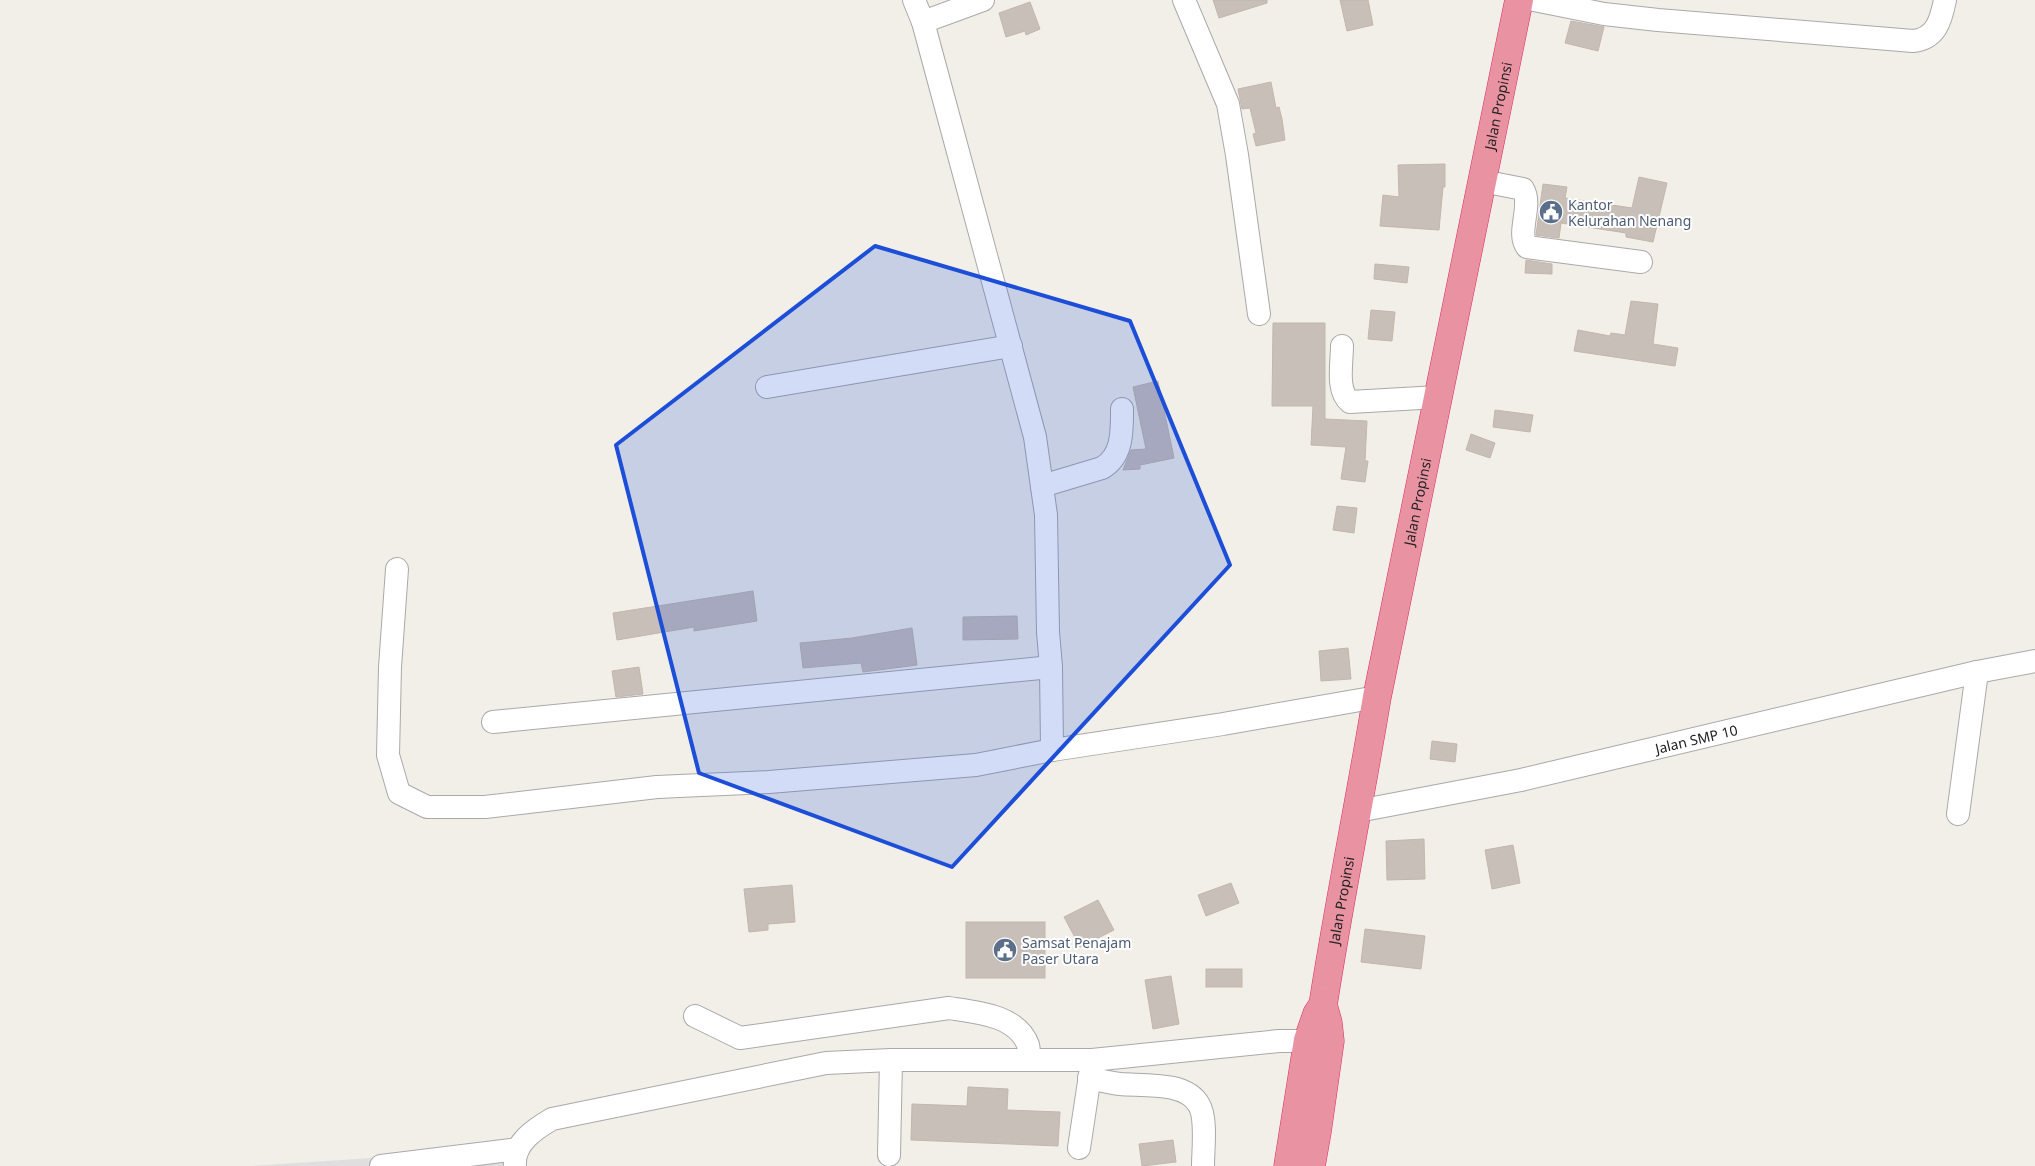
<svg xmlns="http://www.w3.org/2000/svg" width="2035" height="1166" viewBox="0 0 2035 1166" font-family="'Noto Sans',sans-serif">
<rect width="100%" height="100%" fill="#f2efe9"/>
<!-- residential -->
<polygon fill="#e0dfdf" points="508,1149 509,1166 251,1166"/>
<!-- building -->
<g fill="#c7bfb8" stroke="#c4b6ab">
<polygon points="1213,0 1267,0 1267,3 1219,18"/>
<polygon points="1340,0 1368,0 1373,25 1347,31"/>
<polygon points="1030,2 1040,29 1026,35 1025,31 1006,37 999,13"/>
<polygon points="1571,21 1604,27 1598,51 1565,43"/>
<polygon points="1271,82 1276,108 1279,107 1282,119 1285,140 1256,146 1253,134 1256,133 1250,108 1242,109 1238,89"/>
<polygon points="1445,164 1445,187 1443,187 1439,230 1380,226 1383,195 1399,197 1398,165"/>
<polygon points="1639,177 1667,183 1653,242 1626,237 1626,233 1561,223 1559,238 1536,235 1543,184 1567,187 1565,198 1632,208"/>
<polygon points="1526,260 1552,264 1552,274 1525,273"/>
<polygon points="1375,264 1409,267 1407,283 1374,279"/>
<polygon points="1631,301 1658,304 1653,344 1678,348 1675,366 1574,351 1578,330 1610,336 1611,333 1625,335"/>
<polygon points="1371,310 1395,312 1392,341 1368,339"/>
<polygon points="1273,323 1325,323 1325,419 1367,421 1365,461 1368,461 1365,482 1341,479 1346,447 1311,445 1313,406 1272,406"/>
<polygon points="1158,381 1174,458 1140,465 1140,469 1123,470 1131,450 1146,449 1133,387"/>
<polygon points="1495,410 1533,415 1530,432 1493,427"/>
<polygon points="1471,434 1495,443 1490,458 1466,450"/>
<polygon points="1337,506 1357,508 1354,533 1333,530"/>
<polygon points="753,591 757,621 694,631 694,627 617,640 613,613"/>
<polygon points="1017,616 1018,639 963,640 963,617"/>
<polygon points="912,628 917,665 863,672 861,663 803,668 800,643 852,638"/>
<polygon points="1348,648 1351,679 1321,681 1319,651"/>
<polygon points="639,667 643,694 616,697 612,671"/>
<polygon points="1432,741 1457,744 1455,762 1430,759"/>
<polygon points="1424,839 1425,879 1387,880 1386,841"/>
<polygon points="1513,845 1520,883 1492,889 1485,850"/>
<polygon points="1231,883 1239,903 1206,916 1198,895"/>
<polygon points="792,885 795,922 768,924 768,930 749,932 744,889"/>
<polygon points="1098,900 1114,930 1080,947 1064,917"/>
<rect x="966" y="922" width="79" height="56"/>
<polygon points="1365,929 1425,936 1421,969 1361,962"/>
<rect x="1206" y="969" width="36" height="18"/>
<polygon points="1171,976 1179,1024 1153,1029 1145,980"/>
<polygon points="968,1087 1008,1089 1007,1110 1060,1112 1058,1146 911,1140 912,1104 967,1106"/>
<polygon points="1173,1140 1176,1162 1142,1166 1139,1144"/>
</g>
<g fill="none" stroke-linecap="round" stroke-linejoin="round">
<!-- minor casing -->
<g stroke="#a9a9a9" stroke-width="24">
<g id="minor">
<polyline points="914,0 923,22 1035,437 1046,515 1048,632 1051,667 1052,750 1223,724 1377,697"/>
<polyline points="1184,0 1228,104 1237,155 1259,314"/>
<path d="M 1534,0 L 1604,14 L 1658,20 L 1913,41 C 1936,39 1941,20 1945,0"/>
<polyline points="923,22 983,0"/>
<path d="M 1482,181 L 1523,189 C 1533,205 1516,233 1527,247 L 1641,262"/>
<path d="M 1342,346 C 1342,363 1336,391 1350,402 L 1438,397"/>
<polyline points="767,387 1011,346"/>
<path d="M 1042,486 L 1102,468 C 1123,456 1122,431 1122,409"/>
<polyline points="397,569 390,667 388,755 399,793 427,807 485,807 657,787 769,782 976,765 1052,750"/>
<polyline points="493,722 1051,667"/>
<path id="s1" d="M 1358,811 L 1521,780 L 1977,672 L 2035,661"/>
<polyline points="1958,814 1977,672"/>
<path d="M 695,1016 L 740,1038 L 949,1008 C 976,1012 1017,1015 1028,1045 C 1029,1049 1029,1055 1030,1060"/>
<path d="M 1089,1078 C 1099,1080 1110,1083 1120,1084 C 1142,1086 1186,1081 1199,1105 C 1207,1118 1203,1150 1203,1166"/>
<polyline points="1079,1148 1092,1062"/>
<polyline points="889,1155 891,1060"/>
<polyline points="381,1166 518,1149"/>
<path d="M 515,1166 C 513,1143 535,1129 552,1119 L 826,1063 L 891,1060 L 1092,1060 L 1279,1041 L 1324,1041"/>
</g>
</g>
<!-- highway casing -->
<g stroke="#dc2a67" stroke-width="29">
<g id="highway">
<path id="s2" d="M 1288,1166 L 1308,1040 L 1317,1014 L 1323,1005 C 1339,902 1360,800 1377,697 L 1519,0"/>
<polyline points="1311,1166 1317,1132 1330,1041 1328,1023 1323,1005"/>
</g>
</g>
<!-- minor -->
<use href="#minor" stroke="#fff" stroke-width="22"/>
<!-- highway -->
<use href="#highway" stroke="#e892a2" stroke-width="28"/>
</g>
<!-- marked area -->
<path fill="#1d4ed8" fill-opacity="0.2" stroke="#1d4ed8" stroke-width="4" stroke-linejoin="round" d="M 875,246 L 1130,321 L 1230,565 L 952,867 L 699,773 L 616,445 Z"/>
<!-- icons -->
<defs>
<g id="civic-disc" transform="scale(1.25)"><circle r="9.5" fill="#5c6f8a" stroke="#fff"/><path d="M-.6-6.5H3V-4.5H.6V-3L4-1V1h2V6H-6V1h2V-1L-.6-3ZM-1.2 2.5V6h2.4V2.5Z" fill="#fff"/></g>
</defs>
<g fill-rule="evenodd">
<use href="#civic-disc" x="1551" y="212"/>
<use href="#civic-disc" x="1005" y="950"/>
</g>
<g text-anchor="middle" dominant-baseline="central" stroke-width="4" stroke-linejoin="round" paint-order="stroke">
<!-- street labels -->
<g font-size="14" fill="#222" stroke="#fff">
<text stroke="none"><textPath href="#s2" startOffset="1082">Jalan Propinsi</textPath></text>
<text stroke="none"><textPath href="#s2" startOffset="678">Jalan Propinsi</textPath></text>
<text stroke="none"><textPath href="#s1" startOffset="346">Jalan SMP 10</textPath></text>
<text stroke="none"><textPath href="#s2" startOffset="272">Jalan Propinsi</textPath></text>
</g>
<!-- service labels -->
<g font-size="14" fill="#4e5e75" stroke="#fff" text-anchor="start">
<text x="1568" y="204">Kantor<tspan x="1568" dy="16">Kelurahan Nenang</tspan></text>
<text x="1022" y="942">Samsat Penajam<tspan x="1022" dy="16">Paser Utara</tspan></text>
</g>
</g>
</svg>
